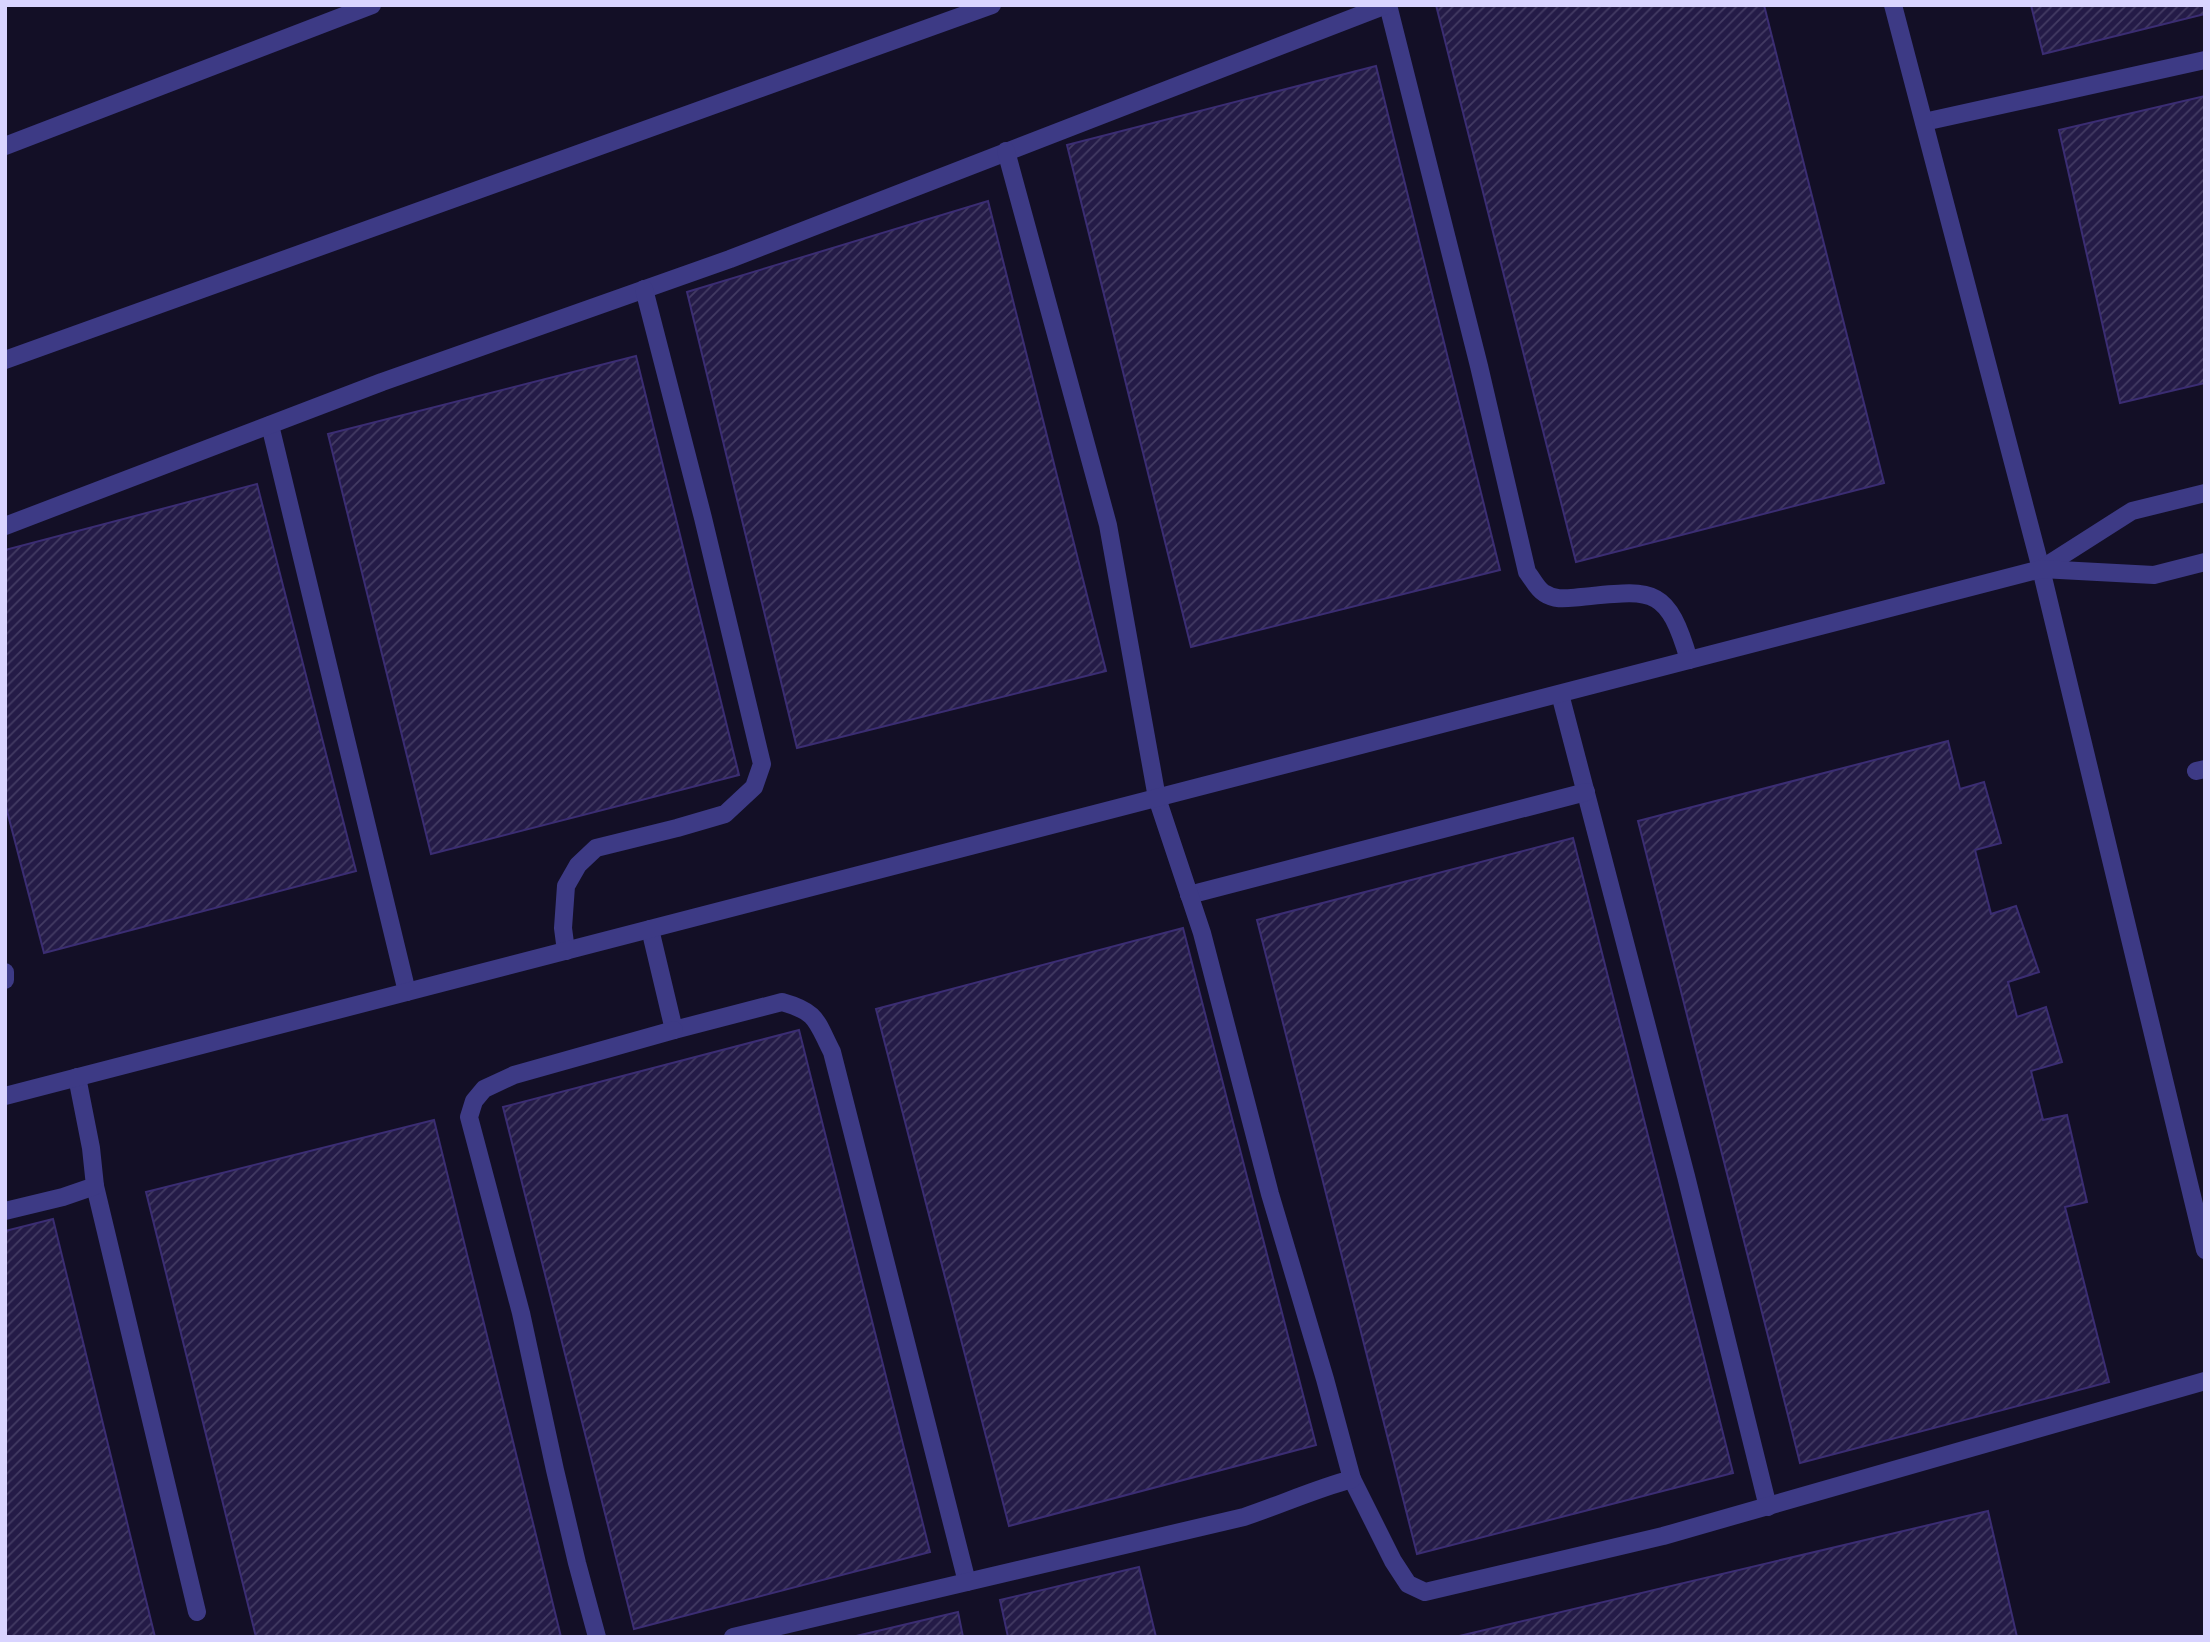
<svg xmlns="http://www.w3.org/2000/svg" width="2210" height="1642" viewBox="0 0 2210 1642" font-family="'Alegreya Sans',sans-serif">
<defs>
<pattern id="building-hatch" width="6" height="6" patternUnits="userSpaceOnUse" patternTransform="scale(1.75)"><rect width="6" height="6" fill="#241b47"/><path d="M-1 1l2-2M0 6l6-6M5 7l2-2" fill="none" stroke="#433b63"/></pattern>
</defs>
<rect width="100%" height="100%" fill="#130f26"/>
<!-- building -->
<g fill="url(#building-hatch)" stroke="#3b2d73" stroke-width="2">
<polygon points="1436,5 1764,5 1884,483 1576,562"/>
<polygon points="2031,5 2205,5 2205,14 2043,54"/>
<polygon points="1376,66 1500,570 1191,647 1067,145"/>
<polygon points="2205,96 2205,383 2120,403 2059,130"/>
<polygon points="988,201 1106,671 797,748 687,292"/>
<polygon points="636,356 739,775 431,854 328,434"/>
<polygon points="257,484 356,871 44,953 5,803 5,550"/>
<polygon points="1948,741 1960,789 1984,782 2001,843 1975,850 1991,914 2016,906 2039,972 2008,982 2017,1017 2046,1007 2062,1062 2031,1071 2043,1120 2067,1115 2087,1202 2065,1207 2109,1382 1800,1463 1638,821"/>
<polygon points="1573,838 1733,1473 1417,1554 1257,920"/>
<polygon points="1183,928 1316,1445 1009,1526 876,1009"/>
<polygon points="799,1030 930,1552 634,1629 503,1107"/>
<polygon points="434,1120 561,1637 256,1637 146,1192"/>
<polygon points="53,1219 155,1637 5,1637 5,1231"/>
<polygon points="1988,1511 2017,1637 1455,1637"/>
<polygon points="1139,1567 1156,1637 1008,1637 1000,1600"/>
<polygon points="958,1612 963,1637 852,1637"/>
</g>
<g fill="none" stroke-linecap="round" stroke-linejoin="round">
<!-- service -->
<g stroke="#3d3a85" stroke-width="18">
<path d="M 1388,5 L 1479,366 L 1527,572 C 1532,578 1537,589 1544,593 C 1556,601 1568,598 1581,597 C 1653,590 1667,585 1689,660"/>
<polyline points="1924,122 2205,60"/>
<polyline points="270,425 407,992"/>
<polyline points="5,526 382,382 730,259 1386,5"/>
<polyline points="1560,694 1686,1176 1768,1507"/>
<polyline points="2196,771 2205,769"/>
<polyline points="1189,895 1586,792"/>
<path d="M 650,929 L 674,1030 L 782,1002 C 818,1012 816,1021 832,1052 L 967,1582"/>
<polyline points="566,951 563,928 566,886 578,865 596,848 677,828 725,814 754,787 762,764 703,518 644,289"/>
<polyline points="5,972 5,980"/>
<polyline points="95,1186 197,1612"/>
<polyline points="5,1211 63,1197 95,1186 91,1148 77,1077"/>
<polyline points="1352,1479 1393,1561 1408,1584 1425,1592 1663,1536 2205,1381"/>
<polyline points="597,1637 577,1563 555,1470 521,1313 469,1117 474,1101 484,1089 514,1075 674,1030"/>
<path d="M 733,1637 L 1244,1517 C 1280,1505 1315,1489 1352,1479 L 1325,1379 L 1270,1194 L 1202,933 L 1157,798 L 1108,525 L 1006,151"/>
</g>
<!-- minor -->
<g stroke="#3d3a85" stroke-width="18">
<polyline points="1893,5 2041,569 2205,1250"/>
<polyline points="2041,569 2132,511 2205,493"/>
<polyline points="5,1096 2041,569 2154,575 2205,562"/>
</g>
<!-- tertiary -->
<g stroke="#3d3a85" stroke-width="18">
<polyline points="5,146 372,5"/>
<polyline points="5,360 992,5"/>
</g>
</g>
<!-- border -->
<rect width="2210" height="1642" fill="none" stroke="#d9d4ff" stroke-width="14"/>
</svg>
